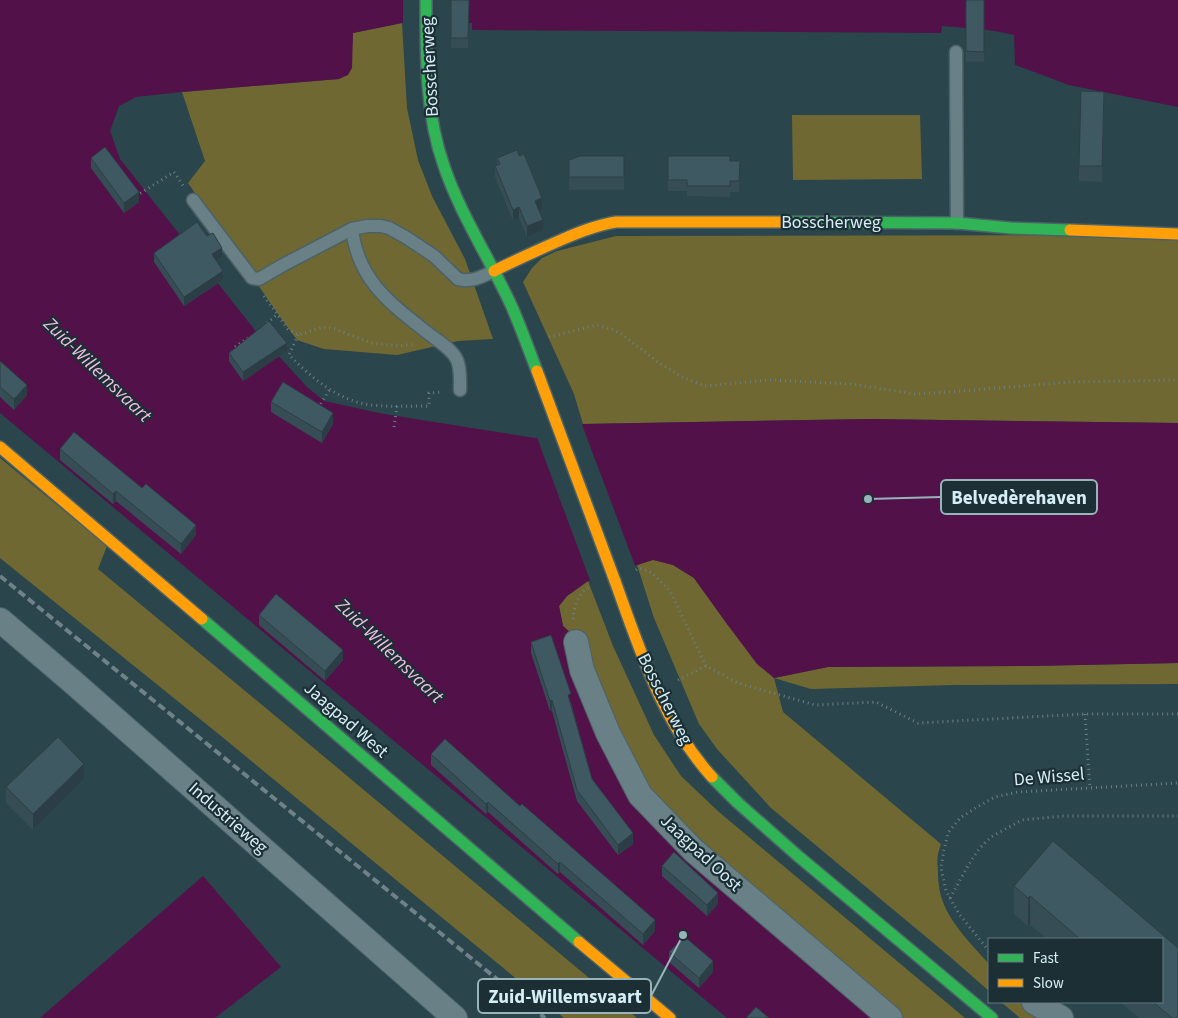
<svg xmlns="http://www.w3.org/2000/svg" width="1178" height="1018" viewBox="0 0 1178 1018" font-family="'Source Sans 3',sans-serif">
<rect width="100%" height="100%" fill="#2a454b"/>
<!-- green -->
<g fill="#706832">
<polygon points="402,23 407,108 418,160 432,196 465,259 493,339 458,341 397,355 324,349 297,340 278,314 188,183 205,161 182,92 339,79 352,47 353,33"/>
<polygon points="792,115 920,115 922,179 793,180"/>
<polygon points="1178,235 1178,423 869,419 583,424 574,394 523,282 532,268 542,258 557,251 616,236"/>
<polygon points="0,458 107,546 98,569 267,709 637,1018 564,1018 221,736 0,558"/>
<path d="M 653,559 L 673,565 L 694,578 L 727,624 L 774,678 L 828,667 L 1030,666 L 1178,663 L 1178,684 L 953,685 L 811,689 L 774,678 L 783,712 L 941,844 C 937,855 937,859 938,871 C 938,881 939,892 943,902 C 951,924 973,946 989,964 L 989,991 L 949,956 L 771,808 L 717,749 L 699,724 L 654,618 L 637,565 Z"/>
<polygon points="588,581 613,646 654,735 681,776 719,812 965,1018 899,1018 650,800 573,635 563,626 559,606 567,596"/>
<polygon points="1001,1002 1021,1002 1035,1018 1020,1018"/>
</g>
<!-- water -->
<g fill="#521148">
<path d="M 0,0 L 1178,0 L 1178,107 L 1069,85 L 1015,65 L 1014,35 C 990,29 966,28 942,26 L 941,33 L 472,30 L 472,23 L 402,23 L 353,33 L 352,68 L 348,75 L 339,79 L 182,92 L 136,97 L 119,106 L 110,131 L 120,159 L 254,329 L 307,387 L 324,401 L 384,414 L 535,438 L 583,424 L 869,419 L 1178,423 L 1178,663 L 1030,666 L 828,667 L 774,678 L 757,664 L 727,624 L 694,578 L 673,565 L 653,560 L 588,581 L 567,596 L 559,606 L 563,626 L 573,635 L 616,758 L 882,1018 L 727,1018 L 0,413 Z"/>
<polygon points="203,876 281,967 215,1018 40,1018"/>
</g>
<!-- pier -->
<g fill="#2a454b">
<polygon points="403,0 451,0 451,25 403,26"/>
<polygon points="581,422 636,568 591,583 536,435"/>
</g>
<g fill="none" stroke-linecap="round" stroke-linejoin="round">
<!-- lane casing -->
<g stroke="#4b6267" stroke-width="15">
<g id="lane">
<polyline points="956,52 957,223"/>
<path d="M 193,200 L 252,278 L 259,279 L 283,265 L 352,229 L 367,226 L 381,226 L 389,228 L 407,238 L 434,256 L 458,279 C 471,283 483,276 494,271"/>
<path d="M 352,229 C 358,281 391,304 429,334 C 437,340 453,350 457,360 C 461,369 460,381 460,390"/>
</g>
</g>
<!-- street casing -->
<g stroke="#4b6267" stroke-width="26">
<g id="street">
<polyline points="0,620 74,683 455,1018"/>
<polyline points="576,642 582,670 608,733 640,795 693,850 890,1018"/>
<polyline points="1034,1002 1061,1018"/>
</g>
</g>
<!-- fast casing -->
<g stroke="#4b6267" stroke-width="14">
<g id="fast">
<path d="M 426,0 C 426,55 425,113 444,166 C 461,216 490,259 512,307 C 521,328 529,350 537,371"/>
<polyline points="784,222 957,223 1011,228 1070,230"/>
<polyline points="202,619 579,942"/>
<polyline points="712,777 738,803 798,856 992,1018"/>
</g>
</g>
<!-- slow casing -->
<g stroke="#4b6267" stroke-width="14">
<g id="slow">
<polyline points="1070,230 1178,234"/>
<path d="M 494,271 C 516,260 538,250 561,240 C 579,232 596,225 616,222 L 784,222"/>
<polyline points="0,447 202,619"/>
<path d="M 615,581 C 640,650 662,722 712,777"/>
<polyline points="579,942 670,1018"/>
</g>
</g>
<!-- path -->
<g stroke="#6b8085" stroke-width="3" stroke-dasharray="1 4" stroke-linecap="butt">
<polyline points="136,196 174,172 184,187"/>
<polyline points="264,296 288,329 298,335 323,327 335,329 371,343 399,346 412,344"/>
<polyline points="267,323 278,314"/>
<path d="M 298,335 L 289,355 C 311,377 338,401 371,405 C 390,407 409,406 429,406 L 429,393 L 443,392"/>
<polyline points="549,337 597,325 614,330 623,335 658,362 682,377 705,386 769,380 851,384 914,394 950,392 1070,382 1178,380"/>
<polyline points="235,347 248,338"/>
<polyline points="318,408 330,389"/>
<polyline points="394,427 397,406"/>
<polyline points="636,570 639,568 643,569 652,573 670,591 706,666 738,683 815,705 876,702 918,723 1085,714 1178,714"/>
<path d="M 573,619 C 574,607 578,592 590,587"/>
<polyline points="678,680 706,666"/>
<polyline points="1085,714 1090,788"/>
<polyline points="950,898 969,864 979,849 991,837 1022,820 1063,816 1178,816"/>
<polyline points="989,951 959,914 946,891 941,868 944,850 948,833 960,818 977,807 995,797 1018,792 1178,783"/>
</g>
<!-- lane -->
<use href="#lane" stroke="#688086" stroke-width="12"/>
<!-- street -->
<use href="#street" stroke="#688086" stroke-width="24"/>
<!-- fast -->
<use href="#fast" stroke="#30b455" stroke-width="11"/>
<!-- slow -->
<use href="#slow" stroke="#ff9f0a" stroke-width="11"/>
<!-- rail -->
<polyline stroke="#6e8287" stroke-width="4" stroke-dasharray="8 4" stroke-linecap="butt" points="0,576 545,1018"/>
<!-- slow-bridge casing -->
<g stroke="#4b6267" stroke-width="14" stroke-linecap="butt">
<polyline id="slow-bridge" points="537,371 615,581"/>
</g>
<!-- slow-bridge -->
<use href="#slow-bridge" stroke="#ff9f0a" stroke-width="11"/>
</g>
<!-- wall -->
<g fill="#364d55">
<polygon points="451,0 469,0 468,48 451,48"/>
<rect x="966" y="0" width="18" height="62"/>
<polygon points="1104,107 1102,182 1079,181 1079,166"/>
<polygon points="624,156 624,190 569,190 569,160"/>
<polygon points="668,156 740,161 739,192 730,192 730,197 687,196 687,191 668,191"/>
<polygon points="91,158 139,202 124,213 91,168"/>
<polygon points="497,158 542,209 539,210 543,230 527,237 519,218 513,221 495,177 495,166 497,165"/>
<polygon points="154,253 222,257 216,261 223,280 184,306 154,262"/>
<polygon points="287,351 243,381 229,361 229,353"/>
<polygon points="0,361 27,395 14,410 0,397"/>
<polygon points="271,402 333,424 322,443 271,412"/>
<polygon points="60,449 196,535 181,554 116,501 113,504 60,460"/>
<polygon points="259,615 343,660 325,681 259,625"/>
<polygon points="531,642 571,703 592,779 633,844 618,855 577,801 552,711 550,711 531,653"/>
<polygon points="431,754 520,806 655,931 643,945 560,872 558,874 488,812 486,814 431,765"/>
<polygon points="84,779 33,830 6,803 6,787"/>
<polygon points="1053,841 1178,948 1178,1018 1139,1018 1120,1002 1162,1002 1162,939 1047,939 1030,925 1028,926 1014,914 1014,886"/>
<polygon points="662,866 718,904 707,916 662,876"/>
<polygon points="669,952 713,972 699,988 669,962"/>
</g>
<!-- shaded-wall -->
<g fill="#2c3e45">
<polygon points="139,192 139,202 124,213 124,203"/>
<polygon points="542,198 542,209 535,211 535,201"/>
<polygon points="519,207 519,218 513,221 513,210"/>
<polygon points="543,220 543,230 527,237 527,226"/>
<polygon points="222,248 222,257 212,263 212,254"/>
<polygon points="223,271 223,280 184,306 184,297"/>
<polygon points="287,343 287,351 243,381 243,372"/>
<polygon points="27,385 27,395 14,410 14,399"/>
<polygon points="333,413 333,424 322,443 322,432"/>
<polygon points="116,491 116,501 113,504 113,494"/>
<polygon points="196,525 196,535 181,554 181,544"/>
<polygon points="343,650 343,660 325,681 325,671"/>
<polygon points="552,700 552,711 550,711 550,701"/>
<polygon points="84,764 84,779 33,830 33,814"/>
<polygon points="488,802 488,812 486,814 486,804"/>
<polygon points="633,833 633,844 618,855 618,845"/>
<polygon points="560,862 560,872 558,874 558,864"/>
<polygon points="718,893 718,904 707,916 707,905"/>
<polygon points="1030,896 1030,925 1028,926 1028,898"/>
<polygon points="655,920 655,931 643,945 643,934"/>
<polygon points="713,961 713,972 699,988 699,978"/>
</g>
<!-- building -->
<g fill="#3f5963" stroke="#2c3e45">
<polygon points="451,0 469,0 468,38 451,38"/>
<polygon points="966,0 984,0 984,52 966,51"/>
<polygon points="1081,91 1104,92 1102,166 1079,166"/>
<polygon points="105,147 139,192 124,203 91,158"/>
<polygon points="517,150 519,156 524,154 542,198 535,201 543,220 527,226 519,207 513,210 495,166 500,164 497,158"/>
<polygon points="580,156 624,156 624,177 569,177 569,160"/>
<polygon points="668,156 730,156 730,161 740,161 739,181 730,181 730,186 687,186 687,180 668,180"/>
<polygon points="197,222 207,236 213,233 222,248 212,254 223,271 184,297 154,253"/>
<polygon points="269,321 287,343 243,372 229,353"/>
<polygon points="0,361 27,385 14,399 0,387"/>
<polygon points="283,382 333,413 322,432 271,402"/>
<polygon points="74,432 142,488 146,484 196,525 181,544 116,491 113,494 60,449"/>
<polygon points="276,594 343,650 325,671 259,615"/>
<polygon points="551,635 571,694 568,695 592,779 633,833 618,845 577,790 552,700 550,701 531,642"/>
<polygon points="58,737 84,764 33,814 6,787"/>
<polygon points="445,739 520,806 522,804 655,920 643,934 560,862 558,864 488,802 486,804 431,754"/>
<polygon points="1053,841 1178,948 1178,1018 1172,1018 1153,1002 1162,1002 1162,939 1080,939 1030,896 1028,898 1014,886"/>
<polygon points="674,852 718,893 707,905 662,866"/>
<polygon points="685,937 713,961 699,978 669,952"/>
<polygon points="756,1007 769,1018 746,1018"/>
</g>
<g text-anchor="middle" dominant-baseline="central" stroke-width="4.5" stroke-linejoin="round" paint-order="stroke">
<!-- street labels -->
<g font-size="18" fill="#d5eef5" stroke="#1b2f35">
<text transform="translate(430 67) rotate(-93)">Bosscherweg</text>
<text x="831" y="222">Bosscherweg</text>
<text transform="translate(665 699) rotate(63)">Bosscherweg</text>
<text transform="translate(346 720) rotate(41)">Jaagpad West</text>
<text transform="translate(1049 777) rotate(-5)">De Wissel</text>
<text transform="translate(228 818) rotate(41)">Industrieweg</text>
<text transform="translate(701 853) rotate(43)">Jaagpad Oost</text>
</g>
<!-- water labels -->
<g font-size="19" font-style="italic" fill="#f1bee1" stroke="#1b2f35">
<text transform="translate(97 370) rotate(44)">Zuid-Willemsvaart</text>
<text transform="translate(389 651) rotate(44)">Zuid-Willemsvaart</text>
</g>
</g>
<!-- callouts -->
<path fill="none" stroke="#99b3ba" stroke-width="2" d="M868 499L941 497M683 935L651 996"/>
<g fill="#99b3ba" stroke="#1b2f35" stroke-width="2">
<circle cx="868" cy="499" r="5"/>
<circle cx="683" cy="935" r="5"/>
</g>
<g fill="#1b2f35" stroke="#99b3ba" stroke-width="2">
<rect x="941" y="480" width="156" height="34" rx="5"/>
<rect x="478" y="979" width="173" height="34" rx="5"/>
</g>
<g font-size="19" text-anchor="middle" font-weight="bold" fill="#d5eef5">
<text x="1019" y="504">Belvedèrehaven</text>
<text x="565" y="1003">Zuid-Willemsvaart</text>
</g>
<!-- legend -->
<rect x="988" y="938" width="175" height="65" fill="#1b2f35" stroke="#657b82"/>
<rect x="998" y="954" width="25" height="8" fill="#30b455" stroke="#657b82"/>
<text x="1033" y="963" font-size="15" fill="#d5eef5">Fast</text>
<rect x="998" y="979" width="25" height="8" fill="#ff9f0a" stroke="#657b82"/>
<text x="1033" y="988" font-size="15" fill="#d5eef5">Slow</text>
</svg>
